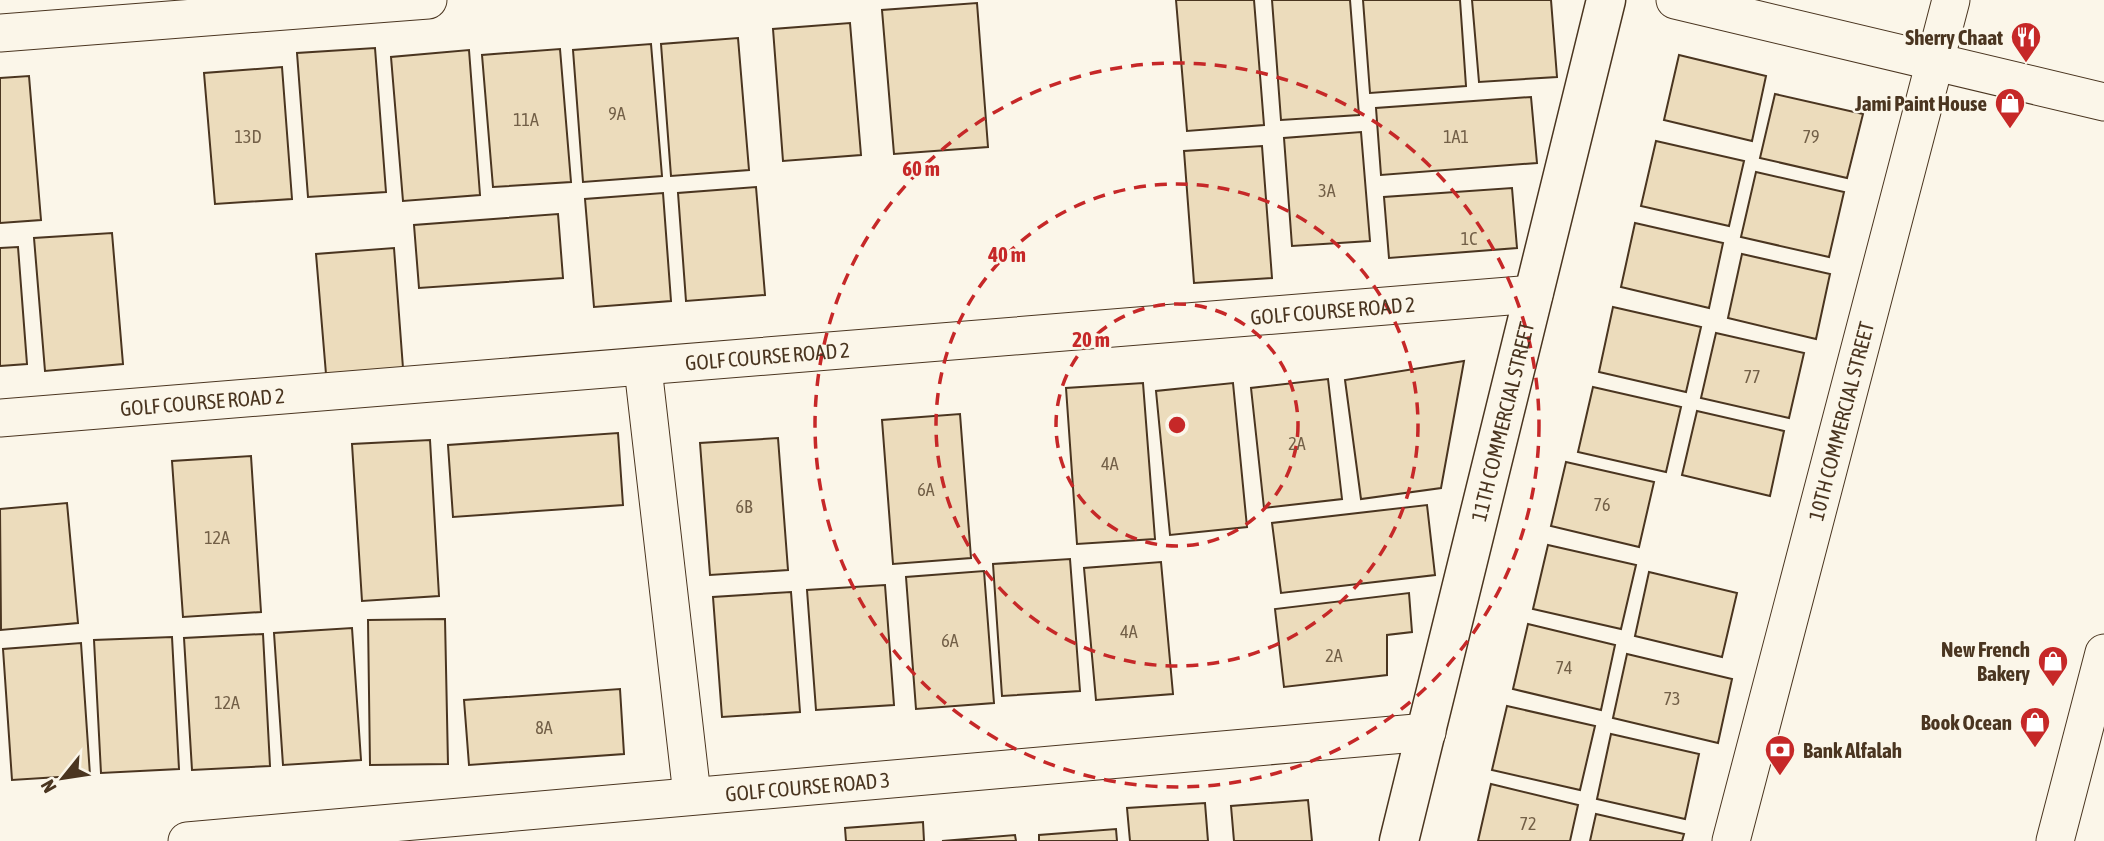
<svg xmlns="http://www.w3.org/2000/svg" width="2104" height="841" viewBox="0 0 2104 841" font-family="'Asap Condensed',sans-serif">
<rect width="100%" height="100%" fill="#fbf6e9"/>
<!-- building -->
<g fill="#ecdcbc" stroke="#4a3520" stroke-width="2">
<polygon points="1176,0 1254,0 1264,125 1187,131"/>
<polygon points="1272,0 1350,0 1359,115 1281,120"/>
<polygon points="1363,0 1460,0 1466,86 1370,93"/>
<polygon points="1472,0 1551,0 1557,77 1479,82"/>
<polygon points="977,3 988,147 894,154 882,10"/>
<polygon points="850,23 861,155 783,161 773,29"/>
<polygon points="738,38 749,170 671,176 661,44"/>
<polygon points="651,44 662,176 583,182 573,50"/>
<polygon points="375,48 386,192 308,197 297,53"/>
<polygon points="560,49 571,182 493,187 482,55"/>
<polygon points="469,50 480,195 403,201 391,57"/>
<polygon points="1679,55 1766,76 1752,141 1664,120"/>
<polygon points="282,67 292,199 215,204 204,73"/>
<polygon points="29,76 41,220 0,223 0,78"/>
<polygon points="1775,94 1863,114 1847,178 1760,158"/>
<polygon points="1531,97 1537,163 1381,175 1376,108"/>
<polygon points="1361,132 1370,241 1292,246 1284,138"/>
<polygon points="1656,141 1744,161 1729,226 1641,206"/>
<polygon points="1262,146 1272,278 1194,283 1184,151"/>
<polygon points="1756,172 1844,192 1829,257 1741,237"/>
<polygon points="756,187 765,295 686,301 678,193"/>
<polygon points="1512,188 1517,248 1389,258 1384,197"/>
<polygon points="663,193 671,301 594,307 585,199"/>
<polygon points="558,214 563,278 419,288 414,225"/>
<polygon points="1635,223 1723,243 1709,308 1621,287"/>
<polygon points="112,233 123,364 45,371 34,238"/>
<polygon points="18,247 27,364 0,366 0,248"/>
<polygon points="394,248 403,368 326,374 316,254"/>
<polygon points="1742,254 1830,274 1816,339 1728,318"/>
<polygon points="1613,307 1701,327 1686,392 1599,372"/>
<polygon points="1716,333 1804,353 1789,418 1701,398"/>
<polygon points="1464,361 1441,488 1361,499 1345,380"/>
<polygon points="1328,379 1342,499 1264,508 1251,388"/>
<polygon points="1143,383 1155,539 1077,544 1066,388"/>
<polygon points="1233,383 1247,527 1170,535 1156,391"/>
<polygon points="1593,387 1681,407 1666,472 1578,452"/>
<polygon points="1697,411 1784,431 1770,496 1682,475"/>
<polygon points="960,414 971,558 893,564 882,420"/>
<polygon points="618,433 623,505 453,517 448,445"/>
<polygon points="778,438 788,570 710,575 700,443"/>
<polygon points="430,440 439,596 362,601 352,444"/>
<polygon points="251,456 261,612 183,617 172,461"/>
<polygon points="1566,462 1654,482 1639,547 1551,526"/>
<polygon points="67,503 78,623 1,630 0,509"/>
<polygon points="1427,505 1435,575 1281,593 1272,523"/>
<polygon points="1548,545 1636,565 1621,629 1533,609"/>
<polygon points="1070,559 1080,691 1002,696 993,564"/>
<polygon points="1161,562 1173,694 1096,700 1084,568"/>
<polygon points="984,571 994,703 916,709 906,577"/>
<polygon points="1649,572 1737,593 1722,657 1635,636"/>
<polygon points="885,585 894,705 816,710 807,590"/>
<polygon points="791,592 800,712 722,717 713,597"/>
<polygon points="1409,593 1412,632 1387,635 1387,675 1284,687 1275,609"/>
<polygon points="445,619 448,764 370,765 368,620"/>
<polygon points="1528,624 1615,645 1601,710 1513,689"/>
<polygon points="352,628 361,760 283,765 274,633"/>
<polygon points="263,634 270,766 192,770 184,638"/>
<polygon points="172,637 179,769 101,773 94,640"/>
<polygon points="81,643 90,775 12,780 3,649"/>
<polygon points="1627,654 1732,679 1718,743 1613,718"/>
<polygon points="620,689 624,754 469,765 464,700"/>
<polygon points="1507,706 1595,726 1580,790 1492,770"/>
<polygon points="1611,734 1699,754 1685,819 1597,799"/>
<polygon points="1491,784 1578,805 1570,841 1478,841"/>
<polygon points="1308,800 1312,841 1234,841 1231,806"/>
<polygon points="1205,803 1208,841 1130,841 1127,808"/>
<polygon points="1596,814 1684,834 1682,841 1590,841"/>
<polygon points="923,822 924,841 846,841 845,828"/>
<polygon points="1116,829 1117,841 1039,841 1039,835"/>
<polygon points="1015,835 1016,841 942,841"/>
</g>
<g fill="none" stroke-linecap="round" stroke-linejoin="round">
<!-- street casing -->
<g stroke="#4a3520" stroke-width="39">
<g id="street">
<polyline points="1675,0 2104,102"/>
<polyline points="0,33 428,0"/>
<polyline points="643,368 692,795"/>
<path id="s1" d="M 0,418 L 1534,294"/>
<path id="s2" d="M 187,841 L 1427,732"/>
<path id="s3" d="M 1731,841 L 1951,0"/>
<polyline points="2055,841 2104,653"/>
</g>
</g>
<!-- secondary casing -->
<g stroke="#4a3520" stroke-width="41">
<g id="secondary">
<path id="s4" d="M 1399,841 L 1606,0"/>
</g>
</g>
<!-- street -->
<use href="#street" stroke="#fbf6e9" stroke-width="37"/>
<!-- secondary -->
<use href="#secondary" stroke="#fbf6e9" stroke-width="38"/>
</g>
<!-- distance rings -->
<g fill="none" stroke="#c62828" stroke-width="3.5" stroke-dasharray="12 9">
<circle cx="1177" cy="425" r="121"/>
<circle cx="1177" cy="425" r="241"/>
<circle cx="1177" cy="425" r="362"/>
</g>
<!-- icons -->
<defs>
<g id="restaurant-pin" transform="scale(1.575)"><path d="M0 17L-7.5 6A9.5 9.5 0 1 1 7.5 6Z" fill="#c62828" stroke="#fbf6e9"/><path d="M-5-6h1v4h1v-4h1v4h1v-4h1v5L-1.5 .5V6h-2V.5L-5-1ZM5-6V6H3V1.5H1.5Q1.5-4 5-6Z" fill="#fff"/></g>
<g id="shop-pin" transform="scale(1.575)"><path d="M0 17L-7.5 6A9.5 9.5 0 1 1 7.5 6Z" fill="#c62828" stroke="#fbf6e9"/><path d="M-5-2.5h2.3a2.7 3.5 0 0 1 5.4 0H5L5.5 6h-11ZM-1.5-2.5h3a1.5 2.3 0 0 0-3 0Z" fill="#fff"/></g>
<g id="bank-pin" transform="scale(1.575)"><path d="M0 17L-7.5 6A9.5 9.5 0 1 1 7.5 6Z" fill="#c62828" stroke="#fbf6e9"/><path d="M-6-4H6V4H-6ZM0-2.3a2.3 2.3 0 1 0 0 4.6a2.3 2.3 0 1 0 0-4.6Z" fill="#fff"/></g>
</defs>
<g fill-rule="evenodd">
<use href="#restaurant-pin" x="2026" y="37"/>
<use href="#shop-pin" x="2010" y="103"/>
<use href="#shop-pin" x="2053" y="661"/>
<use href="#shop-pin" x="2035" y="722"/>
<use href="#bank-pin" x="1780" y="750"/>
</g>
<g text-anchor="middle" dominant-baseline="central" stroke-width="5" stroke-linejoin="round" paint-order="stroke">
<!-- number labels -->
<g font-size="18" fill="#725f47">
<text x="617" y="113">9A</text>
<text x="526" y="119">11A</text>
<text x="248" y="136">13D</text>
<text x="1456" y="136">1A1</text>
<text x="1811" y="136">79</text>
<text x="1327" y="190">3A</text>
<text x="1469" y="238">1C</text>
<text x="1752" y="376">77</text>
<text x="1297" y="443">2A</text>
<text x="1110" y="463">4A</text>
<text x="926" y="489">6A</text>
<text x="1602" y="504">76</text>
<text x="744" y="506">6B</text>
<text x="217" y="537">12A</text>
<text x="1129" y="631">4A</text>
<text x="950" y="640">6A</text>
<text x="1334" y="655">2A</text>
<text x="1564" y="667">74</text>
<text x="1672" y="698">73</text>
<text x="227" y="702">12A</text>
<text x="544" y="727">8A</text>
<text x="1528" y="823">72</text>
</g>
<!-- poi labels -->
<g font-size="21" font-weight="bold" fill="#4a3520" stroke="#fbf6e9" text-anchor="end">
<text x="2003" y="37">Sherry Chaat</text>
<text x="1987" y="103">Jami Paint House</text>
<text x="2030" y="649">New French<tspan x="2030" dy="24">Bakery</tspan></text>
<text x="2012" y="722">Book Ocean</text>
<text x="1803" y="750" text-anchor="start">Bank Alfalah</text>
</g>
<!-- street labels -->
<g font-size="21" fill="#4a3520" stroke="#fbf6e9">
<text stroke="none"><textPath href="#s1" startOffset="1337">GOLF COURSE ROAD 2</textPath></text>
<text stroke="none"><textPath href="#s1" startOffset="770">GOLF COURSE ROAD 2</textPath></text>
<text stroke="none"><textPath href="#s1" startOffset="203">GOLF COURSE ROAD 2</textPath></text>
<text stroke="none"><textPath href="#s4" startOffset="432">11TH COMMERCIAL STREET</textPath></text>
<text stroke="none"><textPath href="#s3" startOffset="434">10TH COMMERCIAL STREET</textPath></text>
<text stroke="none"><textPath href="#s2" startOffset="623">GOLF COURSE ROAD 3</textPath></text>
</g>
</g>
<circle cx="1177" cy="425" r="10" fill="#c62828" stroke="#fbf6e9" stroke-width="3.5"/>
<g font-size="21" text-anchor="middle" font-weight="bold" fill="#c62828" stroke="#fbf6e9" stroke-width="5" stroke-linejoin="round" paint-order="stroke">
<text x="921" y="176">60 m</text>
<text x="1007" y="262">40 m</text>
<text x="1091" y="347">20 m</text>
</g>
<!-- north arrow -->
<g transform="translate(63 778) rotate(240)" stroke="#fbf6e9" stroke-width="5" paint-order="stroke">
<path d="M0-5L12 26L0 18L-12 26Z" fill="#4a3520"/>
<text y="-10" font-size="19" font-weight="bold" text-anchor="middle" fill="#4a3520">N</text>
</g>
</svg>
